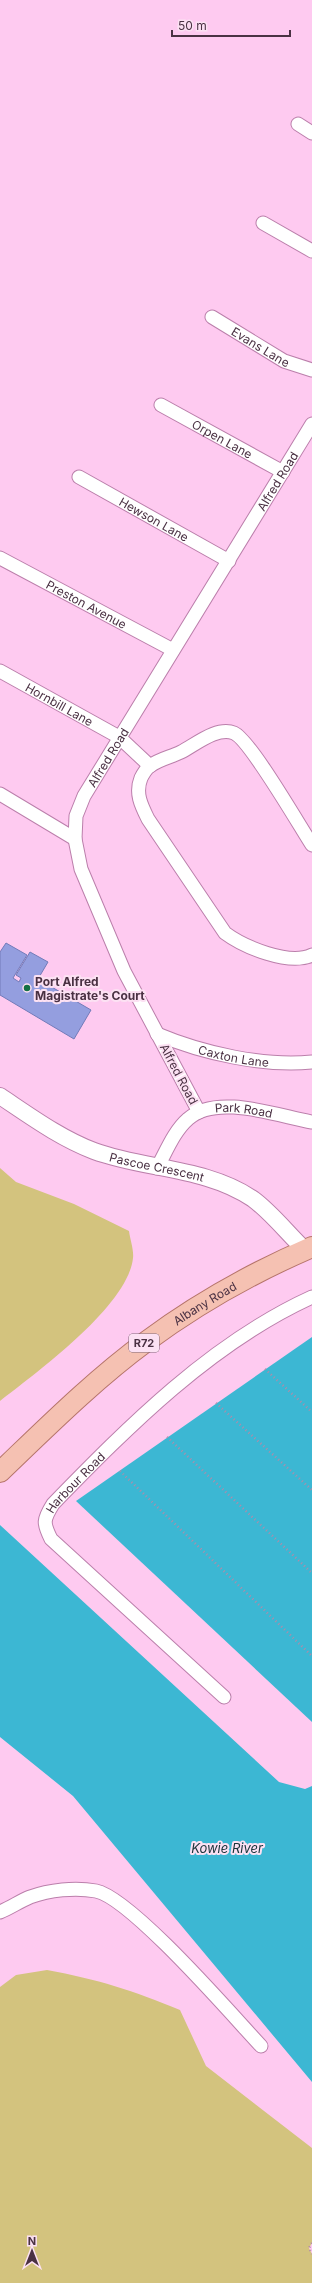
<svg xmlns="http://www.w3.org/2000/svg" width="312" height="2283" viewBox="0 0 312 2283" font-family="Inter,sans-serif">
<rect width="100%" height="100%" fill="#fecaf0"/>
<!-- green -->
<g fill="#d3c37e">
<path d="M 0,1168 L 16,1182 L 74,1204 L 129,1231 C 130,1239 134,1250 133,1258 C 128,1306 36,1373 0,1401 Z"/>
<path d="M 47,1970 C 97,1979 134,1991 180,2010 L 206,2066 L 312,2148 L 312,2243 L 309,2248 L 312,2254 L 312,2283 L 0,2283 L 0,1987 L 16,1975 Z"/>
</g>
<!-- water -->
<g fill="#3cb7d3">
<polygon points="312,1337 312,1722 76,1501"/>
<polygon points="0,1525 279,1782 305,1789 312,1786 312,2082 73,1796 0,1737"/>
</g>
<!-- building -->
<polygon fill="#949edf" stroke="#727bb9" points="6,943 27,955 13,978 19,982 21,978 16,975 30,952 48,962 38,979 91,1010 74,1039 0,995 0,952"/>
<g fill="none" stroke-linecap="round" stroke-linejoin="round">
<!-- minor casing -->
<g stroke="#bb7fab" stroke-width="15">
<g id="minor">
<polyline points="298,124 312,133"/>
<polyline points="263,223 312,251"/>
<path id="s1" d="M 212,317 L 284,361 L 312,370"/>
<path id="s2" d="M 161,405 L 283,472"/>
<path id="s3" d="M 79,477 L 229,561"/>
<path id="s4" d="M 0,558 L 173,650"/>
<path id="s5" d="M 0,671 L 119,737 L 150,766"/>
<polyline points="0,794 75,839"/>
<path d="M 312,845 C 299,825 250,740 234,733 C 217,726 195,745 181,752 C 171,757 159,759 150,766 C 147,768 143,774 141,778 C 135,793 141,805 148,819 L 225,933 C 244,947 289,966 312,955"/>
<path id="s6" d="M 157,1034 C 202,1053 264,1067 312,1062"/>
<path id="s7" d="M 199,1112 L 124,971 L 81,869 L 75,839 L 76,816 L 84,796 L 312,424"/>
<path id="s8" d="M 157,1168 C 166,1152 174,1131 188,1119 C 216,1093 278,1116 312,1122"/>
<path id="s9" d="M 224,1697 L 51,1539 C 43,1523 43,1520 53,1504 C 129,1426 211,1343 312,1297"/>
<path d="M 0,1912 C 10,1908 20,1901 30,1897 C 49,1890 75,1887 96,1891 C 131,1898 232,2015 261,2046"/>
</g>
</g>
<!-- tertiary casing -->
<g stroke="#bb7fab" stroke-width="18">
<g id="tertiary">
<path id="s10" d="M 0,1096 C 30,1116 60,1138 94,1151 C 146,1170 206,1167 253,1199 C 272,1213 288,1234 305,1250"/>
</g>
</g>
<!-- primary casing -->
<g stroke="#b5746a" stroke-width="22">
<g id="primary">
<path id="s11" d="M 0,1472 C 47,1427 94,1380 147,1341 C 197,1304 254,1272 312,1247"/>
</g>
</g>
<!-- path -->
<g stroke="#b38ba8" stroke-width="2.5" stroke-dasharray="1 3" stroke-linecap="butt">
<polyline points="265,1369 312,1412"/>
<polyline points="216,1403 312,1490"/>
<polyline points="167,1437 312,1573"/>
<polyline points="120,1471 312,1656"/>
<polyline points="312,2243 309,2248 312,2254"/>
</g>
<!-- minor -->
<use href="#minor" stroke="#fff" stroke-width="13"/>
<!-- tertiary -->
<use href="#tertiary" stroke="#fff" stroke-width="16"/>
<!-- primary -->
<use href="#primary" stroke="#f5c1b2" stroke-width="20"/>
</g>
<!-- markers -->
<circle fill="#147045" stroke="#fce1f3" stroke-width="1.5" cx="27" cy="988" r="4"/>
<g text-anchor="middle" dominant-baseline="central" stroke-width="4" stroke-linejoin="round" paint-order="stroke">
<!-- shield labels -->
<rect fill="#fce1f3" stroke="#7f6678" stroke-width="1" x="129" y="1334" width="30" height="18" rx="3"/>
<g font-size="11" font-weight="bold" fill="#4a3143">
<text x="144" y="1343">R72</text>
</g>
<!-- street labels -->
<g font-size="12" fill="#4a3143" stroke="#fce1f3">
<text stroke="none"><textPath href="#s1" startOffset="57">Evans Lane</textPath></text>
<text stroke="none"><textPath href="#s2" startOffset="70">Orpen Lane</textPath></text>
<text stroke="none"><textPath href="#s7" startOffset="715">Alfred Road</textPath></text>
<text stroke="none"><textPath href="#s3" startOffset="86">Hewson Lane</textPath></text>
<text stroke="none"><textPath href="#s4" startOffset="98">Preston Avenue</textPath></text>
<text stroke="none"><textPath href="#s5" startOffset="68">Hornbill Lane</textPath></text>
<text stroke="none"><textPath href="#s7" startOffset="391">Alfred Road</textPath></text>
<text stroke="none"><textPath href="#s6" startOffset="80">Caxton Lane</textPath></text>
<text transform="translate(179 1074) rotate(62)">Alfred Road</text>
<text stroke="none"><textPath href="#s8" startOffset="117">Park Road</textPath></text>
<text stroke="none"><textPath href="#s10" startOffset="174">Pascoe Crescent</textPath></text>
<text stroke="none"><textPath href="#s11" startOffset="266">Albany Road</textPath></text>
<text stroke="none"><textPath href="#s9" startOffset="303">Harbour Road</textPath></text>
</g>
<!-- poi labels -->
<g font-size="12" font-weight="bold" fill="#4a3143" stroke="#fce1f3" text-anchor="start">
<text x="35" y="981">Port Alfred<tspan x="35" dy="14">Magistrate's Court</tspan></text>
</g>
<!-- water labels -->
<g font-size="13" font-style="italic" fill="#193339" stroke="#fce1f3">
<text x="227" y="1848">Kowie River</text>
</g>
</g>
<!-- north arrow -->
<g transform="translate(32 2251)" stroke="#fce1f3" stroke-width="3" paint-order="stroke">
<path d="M0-3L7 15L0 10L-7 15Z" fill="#4a3143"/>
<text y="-6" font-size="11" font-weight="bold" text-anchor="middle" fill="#4a3143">N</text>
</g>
<!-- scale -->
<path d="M172 30v6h118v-6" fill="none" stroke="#4a3143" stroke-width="2"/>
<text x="178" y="30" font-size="12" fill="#4a3143" stroke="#fce1f3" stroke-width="3" paint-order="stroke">50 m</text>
</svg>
